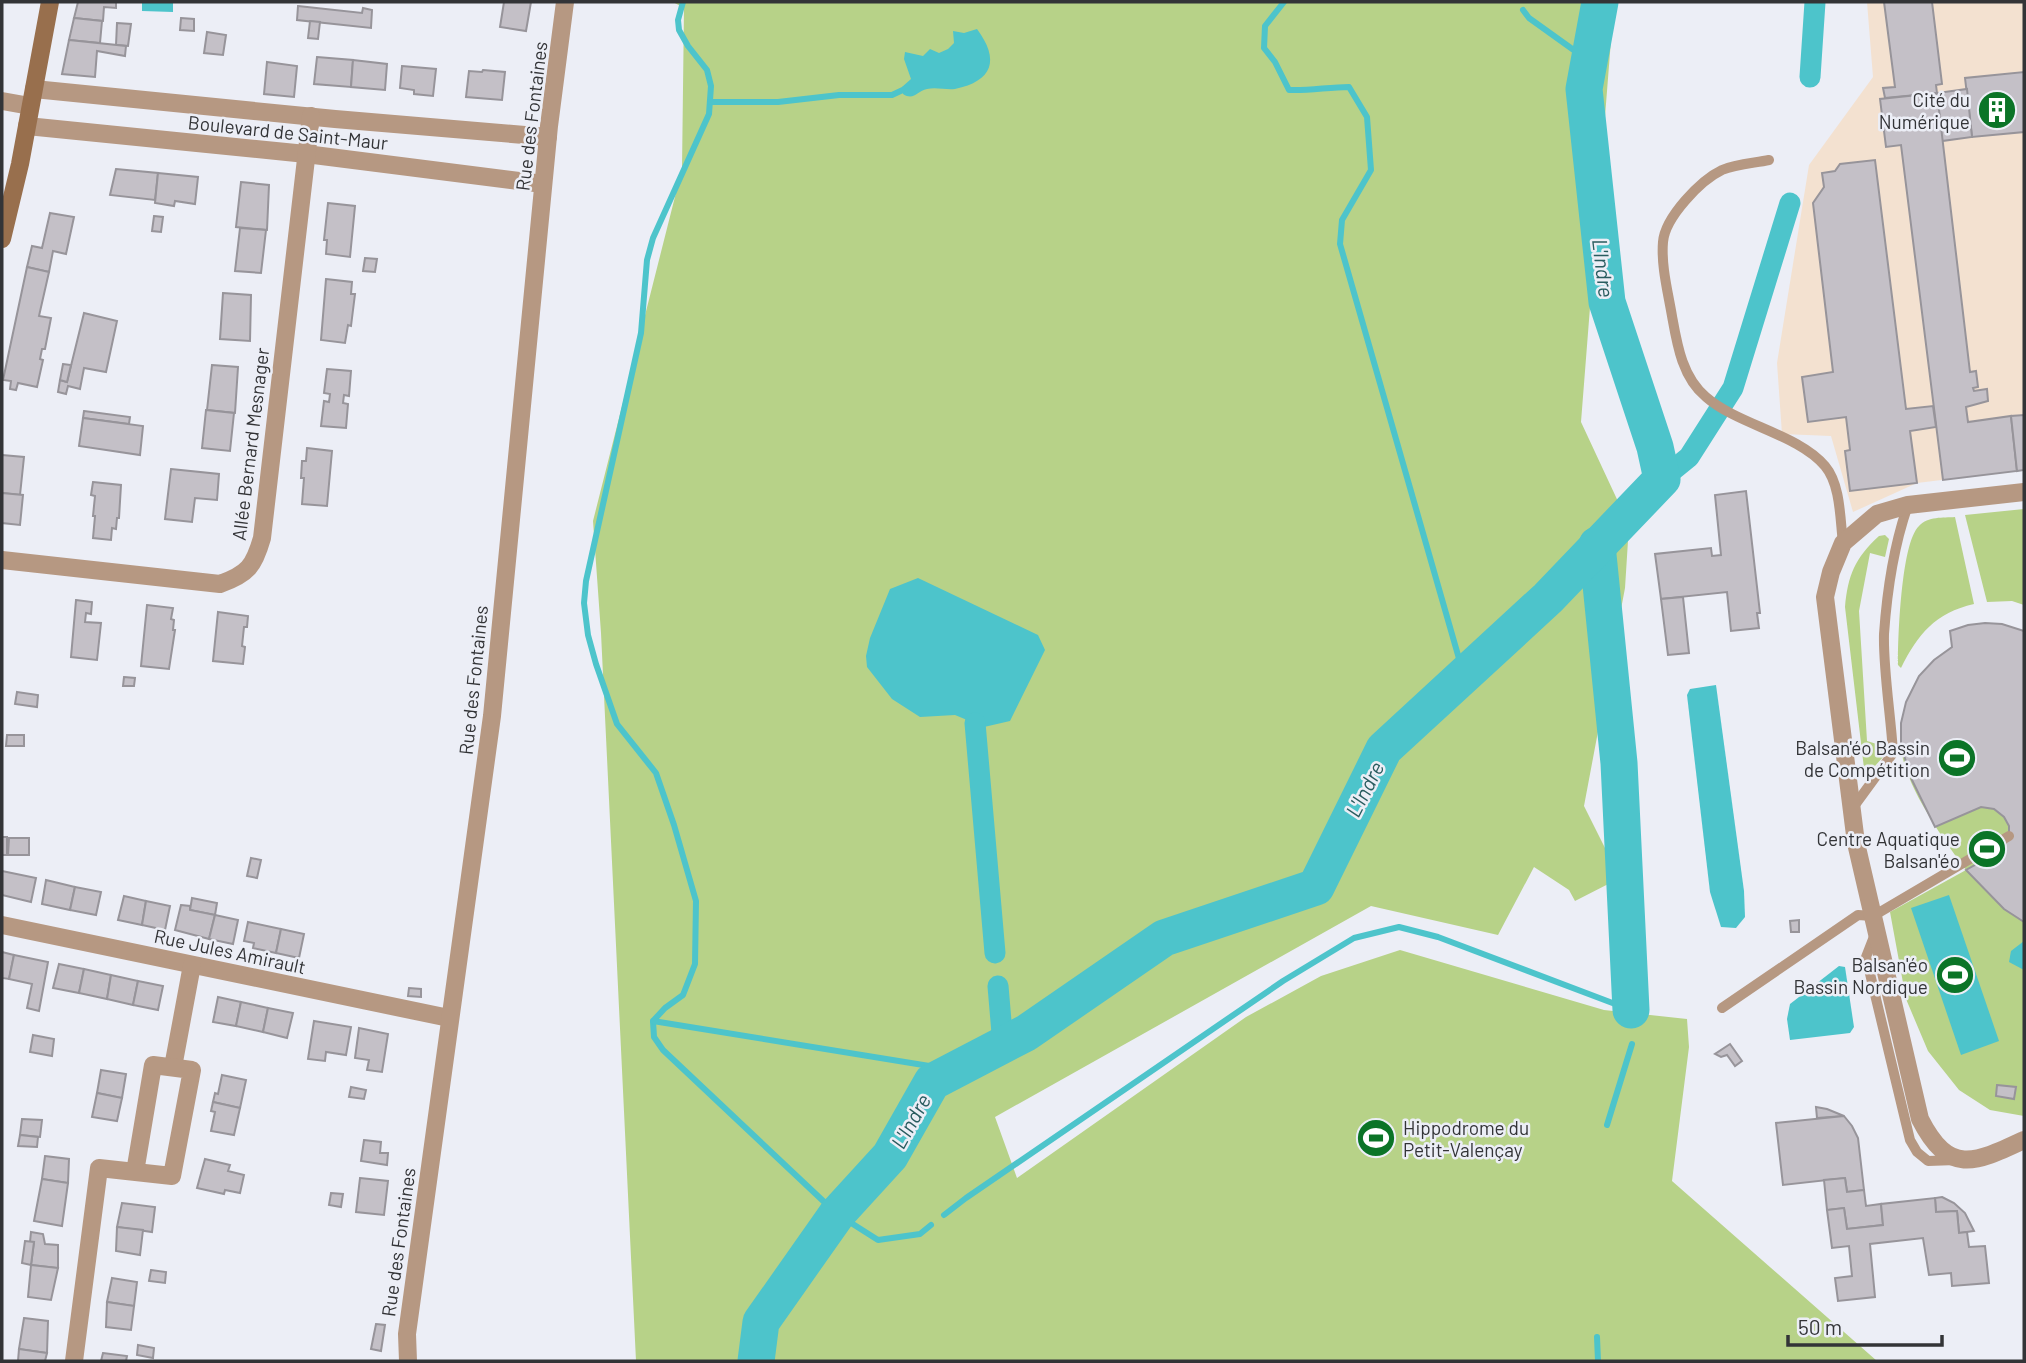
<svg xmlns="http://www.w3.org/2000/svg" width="2026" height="1363" viewBox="0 0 2026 1363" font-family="Barlow,sans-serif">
<rect width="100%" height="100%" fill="#eceef6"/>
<!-- education -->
<polygon fill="#f3e1d0" points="1867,2 2024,2 2024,470 1917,483 1853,512 1831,436 1782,434 1777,363 1809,165 1873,77"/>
<!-- green -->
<g fill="#b7d288">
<polygon points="673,2 1614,2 1581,422 1629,525 1625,588 1584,806 1620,878 1575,901 1569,890 1534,867 1498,935 1371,906 995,1117 1017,1178 1246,1017 1321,976 1400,950 1604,1010 1687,1019 1689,1047 1672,1181 1877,1361 636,1361 601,633 593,521 682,169 684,8"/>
<polygon points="2024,509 2024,605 2012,601 1987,602 1965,515"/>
<path d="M 1955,517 L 1974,604 C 1935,613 1918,634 1901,668 L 1898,665 C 1898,638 1901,543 1919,526 C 1928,516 1943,518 1955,517 Z"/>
<path d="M 1885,535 L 1889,539 L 1885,557 L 1870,553 L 1859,611 L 1867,741 L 1883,746 L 1884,756 L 1865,777 L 1845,607 C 1848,575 1855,558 1879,536 Z"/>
<path d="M 1985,623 L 2002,624 L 2024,631 L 2024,1116 L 1990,1110 L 1959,1090 L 1928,1051 L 1906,999 L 1890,912 L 1966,870 C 1944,840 1904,785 1901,747 C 1900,737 1903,725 1905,715 C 1908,684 1927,662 1952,647 L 1950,631 L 1968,625 Z"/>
</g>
<!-- water -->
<g fill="#4dc4cb">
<polygon points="142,2 173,2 173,12 142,11"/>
<path d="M 977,29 C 1000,60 993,81 955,89 C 946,90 936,87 927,89 C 917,91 914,101 903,94 L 902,87 L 911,79 L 904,59 L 905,52 L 923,56 L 930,49 L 939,53 L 948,49 L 954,43 L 953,31 L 964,33 Z"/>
<polygon points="918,578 1038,635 1045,650 1010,721 984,727 955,715 920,717 892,699 867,667 866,656 870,638 890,589"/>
<polygon points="1716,685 1744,891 1745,917 1736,928 1721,927 1710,892 1687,695 1690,689"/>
<polygon points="1949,895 1999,1041 1961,1055 1911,908"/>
<polygon points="2024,941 2024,970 2009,962 2011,951"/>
<polygon points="1839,966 1845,967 1854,1027 1850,1033 1790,1040 1787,1019 1790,1004"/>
</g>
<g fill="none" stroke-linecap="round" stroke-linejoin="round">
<!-- stream -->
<g stroke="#4dc4cb" stroke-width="6">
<polyline points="683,2 678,20 679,30 688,46 707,70 711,86 709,114 653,238 647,260 641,333 586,581 584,603 588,635 596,664 617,724 656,773 674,825 696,901 695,964 683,995 665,1008 653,1021 654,1037 663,1050 837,1214 878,1240 920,1234 931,1225"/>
<path d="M 1284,2 L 1265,26 L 1264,48 L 1275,62 L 1289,90 C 1309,91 1329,87 1349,87 L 1367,117 L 1371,170 L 1342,220 L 1340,244 L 1464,676"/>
<polyline points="1523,10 1529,18 1589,61"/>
<polyline points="710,102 778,102 839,95 892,95 907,88"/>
<polyline points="653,1021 954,1070"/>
<polyline points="1607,1125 1632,1044"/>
<polyline points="944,1215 966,1198 1283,981 1354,938 1399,927 1438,937 1631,1010"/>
<polyline points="1597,1337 1598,1361"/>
</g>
<!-- canal -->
<g stroke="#4dc4cb" stroke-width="21">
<polyline points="1810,77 1815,2"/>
<polyline points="1662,479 1689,457 1733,388 1790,203"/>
<polyline points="975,723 995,953"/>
<polyline points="998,986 1003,1045"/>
</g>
<!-- river -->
<g stroke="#4dc4cb" stroke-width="37">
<polyline points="1597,545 1619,763 1631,1010"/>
<polyline points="756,1361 761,1322 837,1214 890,1156 932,1082 1026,1033 1164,938 1316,887 1384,749 1548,598 1662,479 1655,447 1607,302 1584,89 1600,2"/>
</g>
</g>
<!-- building -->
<g fill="#c4c0c7" stroke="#97949a" stroke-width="2">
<polygon points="78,2 116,2 116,8 104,7 103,21 74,18"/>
<polygon points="504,2 531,2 526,31 500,27"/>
<polygon points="1884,2 1932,2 1942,84 1936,85 1937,93 1885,98 1883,88 1895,87"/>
<polygon points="298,6 362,13 363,8 372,10 371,28 297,20"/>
<polygon points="74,18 102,21 100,43 69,40"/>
<polygon points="181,18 194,19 194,31 180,30"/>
<polygon points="310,21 320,22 318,39 308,38"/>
<polygon points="117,23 131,24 128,46 116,45"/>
<polygon points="207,32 226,35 223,55 204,53"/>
<polygon points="69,40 126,46 125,56 97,51 95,77 62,74"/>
<polygon points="317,57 353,60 351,87 314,84"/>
<polygon points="353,60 387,64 385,90 351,87"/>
<polygon points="267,62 297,66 294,97 264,94"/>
<polygon points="402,66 436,69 433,96 414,94 414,90 400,88"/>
<polygon points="483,70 505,72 502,100 466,97 469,71 482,72"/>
<polygon points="2024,72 2024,132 1972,137 1965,78"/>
<polygon points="1967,89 1972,137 1942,141 1937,93"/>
<polygon points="1937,93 1970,372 1976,371 1978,387 1973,388 1974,391 1987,389 1988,401 1966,407 1968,422 2011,416 2017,471 1943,480 1901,145 1886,147 1880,99"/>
<polygon points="1875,160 1906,409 1933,406 1936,427 1910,431 1917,483 1850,491 1845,451 1850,450 1846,417 1808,422 1802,377 1833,372 1813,203 1824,187 1822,173 1835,171 1840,164"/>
<polygon points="116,169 158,173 155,200 110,195"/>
<polygon points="158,173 198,177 195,204 175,201 174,206 155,203"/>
<polygon points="241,182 269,185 267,230 236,227"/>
<polygon points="328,203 355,206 350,257 326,254 327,240 324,240"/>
<polygon points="50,213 74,217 66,254 53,251 49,272 27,267 32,246 42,248"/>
<polygon points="154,216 163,217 161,232 152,231"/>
<polygon points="240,228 266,230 261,273 235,271"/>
<polygon points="365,258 377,259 375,272 363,271"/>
<polygon points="27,267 49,272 39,316 51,318 45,349 42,349 40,359 43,360 37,387 18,383 16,390 10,389 11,381 3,380"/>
<polygon points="326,279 352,282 351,294 355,294 351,326 348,325 345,343 321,340"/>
<polygon points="223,293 251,295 250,341 220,339"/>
<polygon points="84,313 117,321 106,372 84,368 80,389 68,386 66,394 58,392 60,380 67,382"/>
<polygon points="63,364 71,365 67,382 60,380"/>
<polygon points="212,365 238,367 235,413 207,410"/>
<polygon points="327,369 351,371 349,396 344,395 343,403 348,404 346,428 321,426 324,401 329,402 330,394 324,393"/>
<polygon points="206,410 234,413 230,451 202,448"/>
<polygon points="84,411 130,417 129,424 83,418"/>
<polygon points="2024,415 2024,470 2017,471 2011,416"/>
<polygon points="83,418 143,426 140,455 79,446"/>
<polygon points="307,448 332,451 327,506 302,504 304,478 301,478 302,461 306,461"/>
<polygon points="2,455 24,457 20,495 2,493"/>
<polygon points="171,469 219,474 217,500 195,498 192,522 165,519"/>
<polygon points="93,482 121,485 119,518 117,518 116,529 112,528 111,540 93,538 95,516 93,516 95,496 91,495"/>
<polygon points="1746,491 1760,613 1757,613 1759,628 1731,631 1727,592 1661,599 1655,554 1711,548 1712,556 1721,555 1715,495"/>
<polygon points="2,493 23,495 20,525 2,523"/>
<polygon points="1683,597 1689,653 1668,655 1661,599"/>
<polygon points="76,600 92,602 91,614 86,613 85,622 101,623 97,660 71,657"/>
<polygon points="147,605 173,608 171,619 174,620 173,630 175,630 169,669 141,666"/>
<polygon points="218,612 248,616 247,627 244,627 242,646 245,647 243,664 213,661"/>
<polygon points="1985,623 2002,624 2024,631 2024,922 2004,909 1966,870 2002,850 2009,836 2009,826 2004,817 1994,809 1981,807 1935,827 1912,780 1901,746 1901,723 1906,702 1919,676 1934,660 1952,647 1950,631 1968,625"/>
<polygon points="124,677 135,678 134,686 123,686"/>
<polygon points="17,692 38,695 37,707 15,704"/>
<polygon points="7,735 24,735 24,746 6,746"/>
<rect x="2" y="837" width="5" height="18"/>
<polygon points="9,838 29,838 29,855 8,855"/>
<polygon points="251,858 261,860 257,878 247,876"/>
<polygon points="2,871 36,878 31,902 2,895"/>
<polygon points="46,880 75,887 70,910 42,904"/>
<polygon points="75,887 101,892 96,915 70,910"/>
<polygon points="124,896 146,901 142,925 118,920"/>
<polygon points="192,898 217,903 215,915 190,910"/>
<polygon points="146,901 170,906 165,930 142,925"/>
<polygon points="181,905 190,906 190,910 215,915 209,939 175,930"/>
<polygon points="215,915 238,920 233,944 209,939"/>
<polygon points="1799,920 1799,932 1791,932 1790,921"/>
<polygon points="248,922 281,929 276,953 253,948 254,943 244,941"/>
<polygon points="281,929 304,934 299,958 276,953"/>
<polygon points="2,952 14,955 9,979 2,978"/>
<polygon points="14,955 48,962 39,1011 27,1008 32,984 9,979"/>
<polygon points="59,964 84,969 79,993 53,988"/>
<polygon points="84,969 111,975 107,999 79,993"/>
<polygon points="111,975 138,981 133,1005 107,999"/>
<polygon points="138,981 163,986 158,1010 133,1005"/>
<polygon points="409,988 421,989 421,997 408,996"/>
<polygon points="218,997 241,1002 236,1026 213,1022"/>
<polygon points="241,1002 268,1008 263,1032 236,1026"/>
<polygon points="268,1008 293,1013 287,1038 263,1032"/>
<polygon points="314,1021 351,1027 346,1055 326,1052 325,1061 308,1059"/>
<polygon points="359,1028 388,1034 382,1072 367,1070 369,1060 355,1058"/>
<polygon points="33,1035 54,1039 52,1056 30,1052"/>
<polygon points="1730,1044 1742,1061 1735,1066 1727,1055 1721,1057 1715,1054"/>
<polygon points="101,1070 126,1074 122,1098 97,1093"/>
<polygon points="222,1075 246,1080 240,1108 213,1102 215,1093 218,1094"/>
<polygon points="1997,1085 2016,1087 2014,1099 1996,1096"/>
<polygon points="351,1087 366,1090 364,1099 349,1097"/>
<polygon points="97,1093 122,1098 117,1121 92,1117"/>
<polygon points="213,1102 240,1108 234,1135 211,1131 215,1112 211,1111"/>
<polygon points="1816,1107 1827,1109 1844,1116 1817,1118"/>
<polygon points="1844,1116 1852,1126 1858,1138 1864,1190 1847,1192 1845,1178 1783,1185 1776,1123"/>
<polygon points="22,1119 42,1120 40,1137 20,1135"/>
<polygon points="20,1135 38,1137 37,1147 18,1146"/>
<polygon points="364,1140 381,1142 380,1153 388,1153 387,1165 361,1161"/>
<polygon points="45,1156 69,1159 68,1183 42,1179"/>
<polygon points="205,1159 230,1165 228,1171 244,1175 240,1193 225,1190 224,1194 197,1188"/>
<polygon points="360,1178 388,1181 384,1215 356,1212"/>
<polygon points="1845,1178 1847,1192 1864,1190 1866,1206 1881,1204 1883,1225 1847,1229 1844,1208 1827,1210 1824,1180"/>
<polygon points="42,1179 68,1183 62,1226 34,1221"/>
<polygon points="331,1193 343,1194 341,1207 329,1205"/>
<polygon points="1942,1197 1954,1203 1965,1213 1974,1231 1959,1233 1957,1211 1936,1212 1935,1198"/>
<polygon points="1935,1198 1936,1212 1957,1211 1959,1233 1967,1232 1969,1247 1985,1246 1989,1283 1952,1286 1951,1273 1929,1275 1923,1238 1870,1244 1875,1297 1838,1301 1835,1278 1852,1276 1849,1246 1832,1248 1827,1210 1844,1208 1847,1229 1883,1225 1881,1204"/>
<polygon points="122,1203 155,1207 152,1232 117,1227"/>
<polygon points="117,1227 143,1230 140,1255 116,1251"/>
<polygon points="31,1232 43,1234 45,1244 58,1245 58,1268 31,1265 34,1242 30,1242"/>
<polygon points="25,1241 34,1242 31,1265 22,1263"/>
<polygon points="31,1265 58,1268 51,1300 28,1297"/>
<polygon points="151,1270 166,1272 165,1283 149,1281"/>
<polygon points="112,1278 137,1282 134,1306 107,1302"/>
<polygon points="107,1302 134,1306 131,1330 106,1327"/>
<polygon points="24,1318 48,1321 47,1353 19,1349"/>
<polygon points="376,1324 385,1325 381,1351 371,1349"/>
<polygon points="138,1345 154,1348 153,1358 137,1355"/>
<polygon points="19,1349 47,1353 45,1361 18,1361"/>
<polygon points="103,1353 127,1356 126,1361 99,1361 101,1361"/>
</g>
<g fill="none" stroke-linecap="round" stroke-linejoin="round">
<!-- service -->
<g stroke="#b69882" stroke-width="10">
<path d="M 1769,160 C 1755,163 1736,164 1722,170 C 1701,180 1665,217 1663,242 C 1661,266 1668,292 1672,316 C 1677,344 1682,377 1706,397 C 1738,425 1798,434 1825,466 C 1841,485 1840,520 1843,543"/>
<path d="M 1852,809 L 1893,753 C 1891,717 1883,669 1884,634 C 1887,591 1894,545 1908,505"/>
<polyline points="1875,934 1866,957 1910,1140 1917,1152 1928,1161 1956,1160"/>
<polyline points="1722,1008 1858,915 1872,916 1880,912 2009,836"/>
</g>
<!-- minor -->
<g stroke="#b69882" stroke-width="18">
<polyline points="34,89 335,119 548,137"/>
<polyline points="2,101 30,106"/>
<polyline points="27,126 306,154 543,184"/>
<path d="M 2024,492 L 1908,505 L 1877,514 L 1843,543 L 1831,572 L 1825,597 L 1856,843 L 1920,1119 C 1949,1176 1975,1163 2024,1140"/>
<path d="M 2,560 L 220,584 C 248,574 254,566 262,538 L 311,116"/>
<polyline points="2,925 449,1018"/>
<polyline points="173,1067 192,965"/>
<polyline points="74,1361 99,1168 172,1176 192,1070 153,1065 135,1172"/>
</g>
<!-- tertiary -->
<polyline stroke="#b69882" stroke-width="18" points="408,1361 407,1334 492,716 549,126 565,2"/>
<!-- secondary -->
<polyline stroke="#986f4d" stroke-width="18" points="2,239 20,164 50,2"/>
</g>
<!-- icons -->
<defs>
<g id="building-disc" transform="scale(2.0125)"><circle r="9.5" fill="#0b7427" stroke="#eceef6"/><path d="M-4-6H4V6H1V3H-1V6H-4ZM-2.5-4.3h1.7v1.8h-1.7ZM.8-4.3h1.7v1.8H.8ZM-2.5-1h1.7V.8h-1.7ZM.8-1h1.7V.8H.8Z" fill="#fff"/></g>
<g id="stadium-disc" transform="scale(2.0125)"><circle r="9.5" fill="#0b7427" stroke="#eceef6"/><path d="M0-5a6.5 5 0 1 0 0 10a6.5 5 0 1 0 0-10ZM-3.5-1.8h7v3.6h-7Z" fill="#fff"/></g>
</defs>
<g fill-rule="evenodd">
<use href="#building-disc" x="1997" y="110"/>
<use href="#stadium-disc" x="1957" y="758"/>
<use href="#stadium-disc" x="1987" y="849"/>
<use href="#stadium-disc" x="1955" y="975"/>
<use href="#stadium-disc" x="1376" y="1138"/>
</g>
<g text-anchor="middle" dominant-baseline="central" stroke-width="5" stroke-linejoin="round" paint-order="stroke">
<!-- poi labels -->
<g font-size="19" fill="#333437" stroke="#eceef6" text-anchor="end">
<text x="1970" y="99">Cité du<tspan x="1970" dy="22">Numérique</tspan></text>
<text x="1930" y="747">Balsan'éo Bassin<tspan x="1930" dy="22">de Compétition</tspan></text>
<text x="1960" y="838">Centre Aquatique<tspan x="1960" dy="22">Balsan'éo</tspan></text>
<text x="1928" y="964">Balsan'éo<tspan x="1928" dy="22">Bassin Nordique</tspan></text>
<text x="1403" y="1127" text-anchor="start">Hippodrome du<tspan x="1403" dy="22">Petit-Valençay</tspan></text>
</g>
<!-- street labels -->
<g font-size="19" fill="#333437" stroke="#eceef6">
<text transform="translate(531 116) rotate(-83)">Rue des Fontaines</text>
<text transform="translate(288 132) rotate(6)">Boulevard de Saint-Maur</text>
<text transform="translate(250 444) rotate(-83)">Allée Bernard Mesnager</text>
<text transform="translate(473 680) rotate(-84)">Rue des Fontaines</text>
<text transform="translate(230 951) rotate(12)">Rue Jules Amirault</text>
<text transform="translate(398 1242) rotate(-82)">Rue des Fontaines</text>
</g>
<!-- water labels -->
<g font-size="21" font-style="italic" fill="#295c5f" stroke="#eceef6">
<text transform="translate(1604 268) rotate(83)">L'Indre</text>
<text transform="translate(1364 789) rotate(-63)">L'Indre</text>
<text transform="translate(910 1121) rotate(-61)">L'Indre</text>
</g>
</g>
<!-- border -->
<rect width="2026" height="1363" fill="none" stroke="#333437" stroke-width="7"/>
<!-- scale -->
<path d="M1788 1335v10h154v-10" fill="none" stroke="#333437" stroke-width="3.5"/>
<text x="1798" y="1335" font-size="21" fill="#333437" stroke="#eceef6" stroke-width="5" paint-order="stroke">50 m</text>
</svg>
